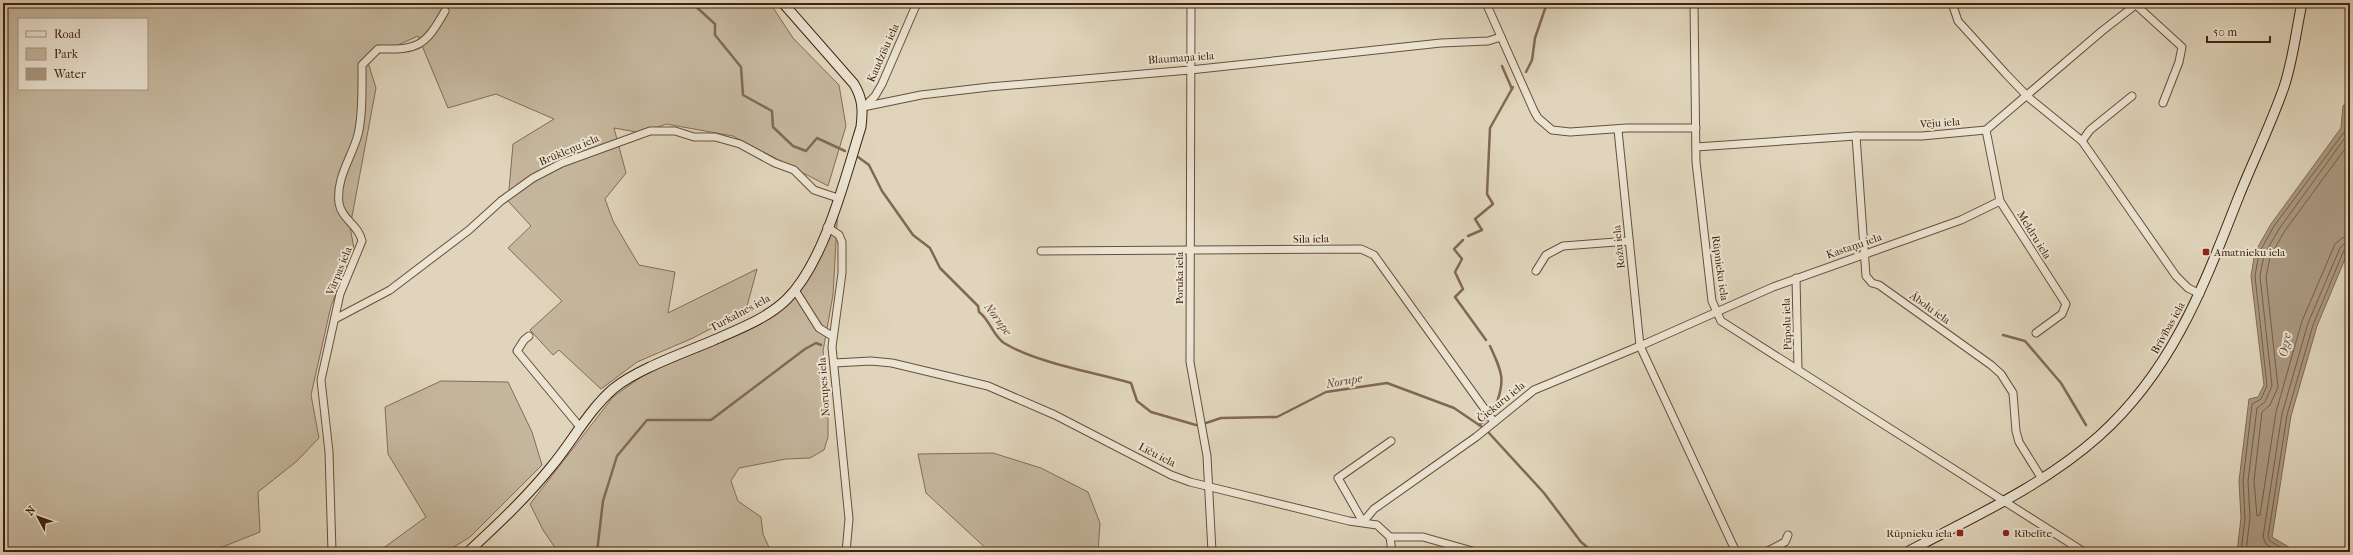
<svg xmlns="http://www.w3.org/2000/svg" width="2353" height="555" viewBox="0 0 2353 555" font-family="'IM FELL French Canon',serif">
<rect width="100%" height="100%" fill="#e0d5bc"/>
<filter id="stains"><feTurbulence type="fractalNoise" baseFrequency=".005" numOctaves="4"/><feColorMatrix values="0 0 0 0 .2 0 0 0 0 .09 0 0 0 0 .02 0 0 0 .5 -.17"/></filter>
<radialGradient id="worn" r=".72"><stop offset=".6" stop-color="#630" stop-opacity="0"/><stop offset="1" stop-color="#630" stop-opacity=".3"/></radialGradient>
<!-- green -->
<g fill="#c5b79e" stroke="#846c55" fill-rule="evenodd">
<path d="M 3,3 L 770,3 L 793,38 L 839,85 L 846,126 L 828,186 L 733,136 L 666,124 L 642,133 L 614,128 L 626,173 L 605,199 L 613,221 L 639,265 L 675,272 L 668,313 L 757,269 L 746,310 L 693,338 L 637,362 L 601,389 L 559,350 L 553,355 L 530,330 L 562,301 L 508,248 L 531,226 L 508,201 L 513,144 L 554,119 L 496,94 L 448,108 L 418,36 L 367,59 L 376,88 L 350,227 L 354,248 L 331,306 L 311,395 L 319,438 L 297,461 L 258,492 L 260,532 L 210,552 L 3,552 ZM 19,19 L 147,19 L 147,89 L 19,89 Z"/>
<polygon points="838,206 833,295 823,351 826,373 828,419 828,437 824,450 810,458 786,459 739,468 731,481 738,501 761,517 763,534 771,552 558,552 543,530 530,504 613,397 645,374 781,308 815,266"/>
<polygon points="441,381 508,382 532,432 542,465 470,537 446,552 378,552 426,517 388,454 385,407"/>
<polygon points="993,453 1041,468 1088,492 1100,523 1098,552 990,552 926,493 918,454"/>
</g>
<!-- water -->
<polygon fill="#aa9880" stroke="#806952" points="2350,98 2350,247 2317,326 2291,416 2272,537 2297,552 2237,552 2241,518 2239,481 2249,399 2258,397 2264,385 2251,276 2255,252 2271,224 2341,128 2343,106"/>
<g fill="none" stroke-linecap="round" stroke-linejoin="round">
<!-- shore -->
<g stroke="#765d46" stroke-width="1">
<polyline points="2350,142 2284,232 2270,257 2266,277 2278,387 2270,405 2262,412 2254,481 2257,516 2260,515 2276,412 2302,321 2335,244 2342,238 2350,236"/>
<polyline points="2241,552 2245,518 2243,481 2252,404 2261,399 2267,386 2255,276 2259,253 2274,226 2345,131 2347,108 2350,104"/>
<polyline points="2246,552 2250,517 2248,481 2257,408 2265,402 2272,386 2260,276 2264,255 2279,229 2350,131"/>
<polyline points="2279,552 2266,544 2263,537 2282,414 2308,323 2340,248 2344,244 2350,242"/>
<polyline points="2289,552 2270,541 2268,537 2287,415 2313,325 2344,250 2350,247"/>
</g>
<!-- stream -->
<g stroke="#806952" stroke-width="2.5">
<polyline points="692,3 715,24 715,35 741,67 743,95 772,111 773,127 793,146 806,151 817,138 845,151"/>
<polyline points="1502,66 1512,89"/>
<polyline points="1526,72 1532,60 1535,38 1547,3"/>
<path d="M 858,157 L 869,165 L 882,191 L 913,235 L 930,248 L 940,268 L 978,306 L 979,312 C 990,320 993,336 1004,343 C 1037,363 1093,372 1131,383 L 1137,401 L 1151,412 L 1196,425"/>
<polyline points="1468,236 1482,230 1475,219 1493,204 1487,194 1490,128 1513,87"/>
<polyline points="1463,240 1454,249 1462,259 1455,272 1463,289 1455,297 1486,340"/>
<polyline points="2003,335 2025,341 2061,383 2086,425"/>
<path d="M 1490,346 C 1503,374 1506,381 1494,410"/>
<polyline points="1206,423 1221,418 1277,417 1326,392 1387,383 1454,408 1482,427"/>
<polyline points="1479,425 1486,420"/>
<polyline points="1489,433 1544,493 1581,542 1593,552"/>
<polyline points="597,552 603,501 617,456 647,420 711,420 805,349 816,343 821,345"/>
</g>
<!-- minor casing -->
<g stroke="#6a4f38" stroke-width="9">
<g id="minor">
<polyline points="1191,3 1190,362 1207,456 1212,552"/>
<polyline points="1486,3 1534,111 1538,118 1552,130 1570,132 1627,128 1696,128"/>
<polyline points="1694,3 1696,162 1712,301 1721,321 2084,552"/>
<polyline points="1952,3 1958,21 2006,74 2028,97 2082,141 2176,276 2188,288 2200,294"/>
<polyline points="2136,5 2182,47 2179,62 2163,103"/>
<polyline points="865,106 875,96 882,84 917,3"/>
<polyline points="863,107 921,95 989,87 1190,70 1441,43 1488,41 1501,37"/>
<polyline points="1618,130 1640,346 1736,552"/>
<polyline points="1986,130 2000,201 2066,304 2062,314 2036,333"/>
<polyline points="1856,136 1866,276 1872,283 1879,285 1991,365 2001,374 2013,393 2016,431 2019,442 2042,479"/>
<polyline points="2082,141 2090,130 2132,96"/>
<polyline points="1696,147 1856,136 1922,136 1986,130 2102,31 2138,3"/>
<polyline points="827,227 839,235 842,242 842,273 832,347 849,519 846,552"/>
<polyline points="1041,251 1361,249 1374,255 1494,422"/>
<polyline points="1536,271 1546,255 1563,246 1629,241"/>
<polyline points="1796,278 1798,369"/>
<polyline points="795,290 819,328 832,336"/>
<polyline points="335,319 390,290 469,230 501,201 533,178 562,163 650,131 675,131 694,137 715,137 740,144 775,163 794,170 814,190 838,198"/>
<polyline points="529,336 524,340 517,351 580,427"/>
<polyline points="834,363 871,361 892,363 988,386 1055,415 1171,475 1190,482 1349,521 1377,525 1390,537 1423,537 1476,552"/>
<polyline points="1391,441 1338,478 1363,522 1374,509 1476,437 1534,390 1640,346 1773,287 1961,220 2000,201"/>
<polyline points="1390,537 1392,552"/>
<path d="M 332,552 L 329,452 L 321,380 L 340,294 L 362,241 C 359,225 341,219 339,203 C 336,179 350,160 357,138 C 363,120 362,85 362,65 L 378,49 C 419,50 425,46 445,11"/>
<polyline points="1766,552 1785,542 1788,535"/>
<polyline points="2344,552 2350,548"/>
</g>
</g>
<!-- secondary casing -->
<g stroke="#42220c" stroke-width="11">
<g id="secondary">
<path d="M 468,552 C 497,525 526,498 551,467 C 572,442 588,411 613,389 C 637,369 684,353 714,340 C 739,329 768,318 787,299 C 825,261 845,178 861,127 C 863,111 863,99 854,84 L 783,3"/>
<path d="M 1907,552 C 1973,517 2043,486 2099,436 C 2173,370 2204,285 2239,196 C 2254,159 2271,124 2284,87 C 2293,60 2296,31 2302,3"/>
</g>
</g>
<!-- minor -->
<use href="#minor" stroke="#ebe4d3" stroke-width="7"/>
<!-- secondary -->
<use href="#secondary" stroke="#ebe4d3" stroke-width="9"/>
</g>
<!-- markers -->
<g fill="#8f2418" stroke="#ebe4d3" stroke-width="1.5">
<rect x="2202" y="248" width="8" height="8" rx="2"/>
<rect x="1956" y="529" width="8" height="8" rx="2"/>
<circle cx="2006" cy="533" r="4"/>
</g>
<g text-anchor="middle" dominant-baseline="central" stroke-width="4" stroke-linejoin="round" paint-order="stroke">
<!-- street labels -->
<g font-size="11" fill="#42220c" stroke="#ebe4d3">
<text transform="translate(883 53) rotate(-66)">Kaudzīšu iela</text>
<text transform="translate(1181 58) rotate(-4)">Blaumaņa iela</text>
<text transform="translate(1940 123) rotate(-4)">Vēju iela</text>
<text transform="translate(569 150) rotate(-23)">Brūkleņu iela</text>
<text transform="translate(2034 235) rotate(58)">Meldru iela</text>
<text transform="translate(1311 239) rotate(-1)">Sila iela</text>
<text transform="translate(1854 246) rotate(-19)">Kastaņu iela</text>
<text transform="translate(1619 247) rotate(-96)">Rožu iela</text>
<text transform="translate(1720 268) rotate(82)">Rūpnieku iela</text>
<text transform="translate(339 271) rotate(-68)">Vārpas iela</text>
<text transform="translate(1179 278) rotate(-90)">Poruka iela</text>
<text transform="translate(1930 308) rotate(36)">Ābolu iela</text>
<text transform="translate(740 313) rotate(-28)">Turkalnes iela</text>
<text transform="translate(1787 324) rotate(-92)">Pūpolu iela</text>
<text transform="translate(2168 328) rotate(-61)">Brīvības iela</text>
<text transform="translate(824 387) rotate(-94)">Norupes iela</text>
<text transform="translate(1501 402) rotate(-39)">Čiekuru iela</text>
<text transform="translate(1157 455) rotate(27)">Līču iela</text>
</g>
<!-- poi labels -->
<g font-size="11" fill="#42220c" stroke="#ebe4d3" text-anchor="start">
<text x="2214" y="252">Amatnieku iela</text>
<text x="1952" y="533" text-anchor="end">Rūpnieku iela</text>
<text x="2014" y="533">Rībelīte</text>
</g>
<!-- water labels -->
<g font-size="12" font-style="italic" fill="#61452f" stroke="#ebe4d3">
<text transform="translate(998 319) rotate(53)">Norupe</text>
<text transform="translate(2285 345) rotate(-81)">Ogre</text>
<text transform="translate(1344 381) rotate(-10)">Norupe</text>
</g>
</g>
<!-- margin -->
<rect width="2353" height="555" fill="none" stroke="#e0d5bc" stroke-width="16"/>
<rect x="4" y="4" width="2345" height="547" fill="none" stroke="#42220c" stroke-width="2"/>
<rect x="8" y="8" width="2337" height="539" fill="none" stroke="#42220c"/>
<!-- legend -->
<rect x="18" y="18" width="130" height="72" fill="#ebe4d3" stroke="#a79683"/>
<rect x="26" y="31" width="20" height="6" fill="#ebe4d3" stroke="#a79683"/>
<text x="54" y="38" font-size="12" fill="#42220c">Road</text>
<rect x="26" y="48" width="20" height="12" fill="#c5b79e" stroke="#a79683"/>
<text x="54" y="58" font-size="12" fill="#42220c">Park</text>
<rect x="26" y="68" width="20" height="12" fill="#aa9880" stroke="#a79683"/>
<text x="54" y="78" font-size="12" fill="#42220c">Water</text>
<!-- north arrow -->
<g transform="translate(38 517) rotate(311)" stroke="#ebe4d3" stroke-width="3" paint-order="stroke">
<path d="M0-3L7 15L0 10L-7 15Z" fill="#42220c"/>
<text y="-6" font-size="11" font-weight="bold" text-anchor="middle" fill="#42220c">N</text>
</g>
<!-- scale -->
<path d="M2207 36v6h63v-6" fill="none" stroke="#42220c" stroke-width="2"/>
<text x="2213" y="36" font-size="12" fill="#42220c" stroke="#ebe4d3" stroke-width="3" paint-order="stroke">50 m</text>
<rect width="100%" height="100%" filter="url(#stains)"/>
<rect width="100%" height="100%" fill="url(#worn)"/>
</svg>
